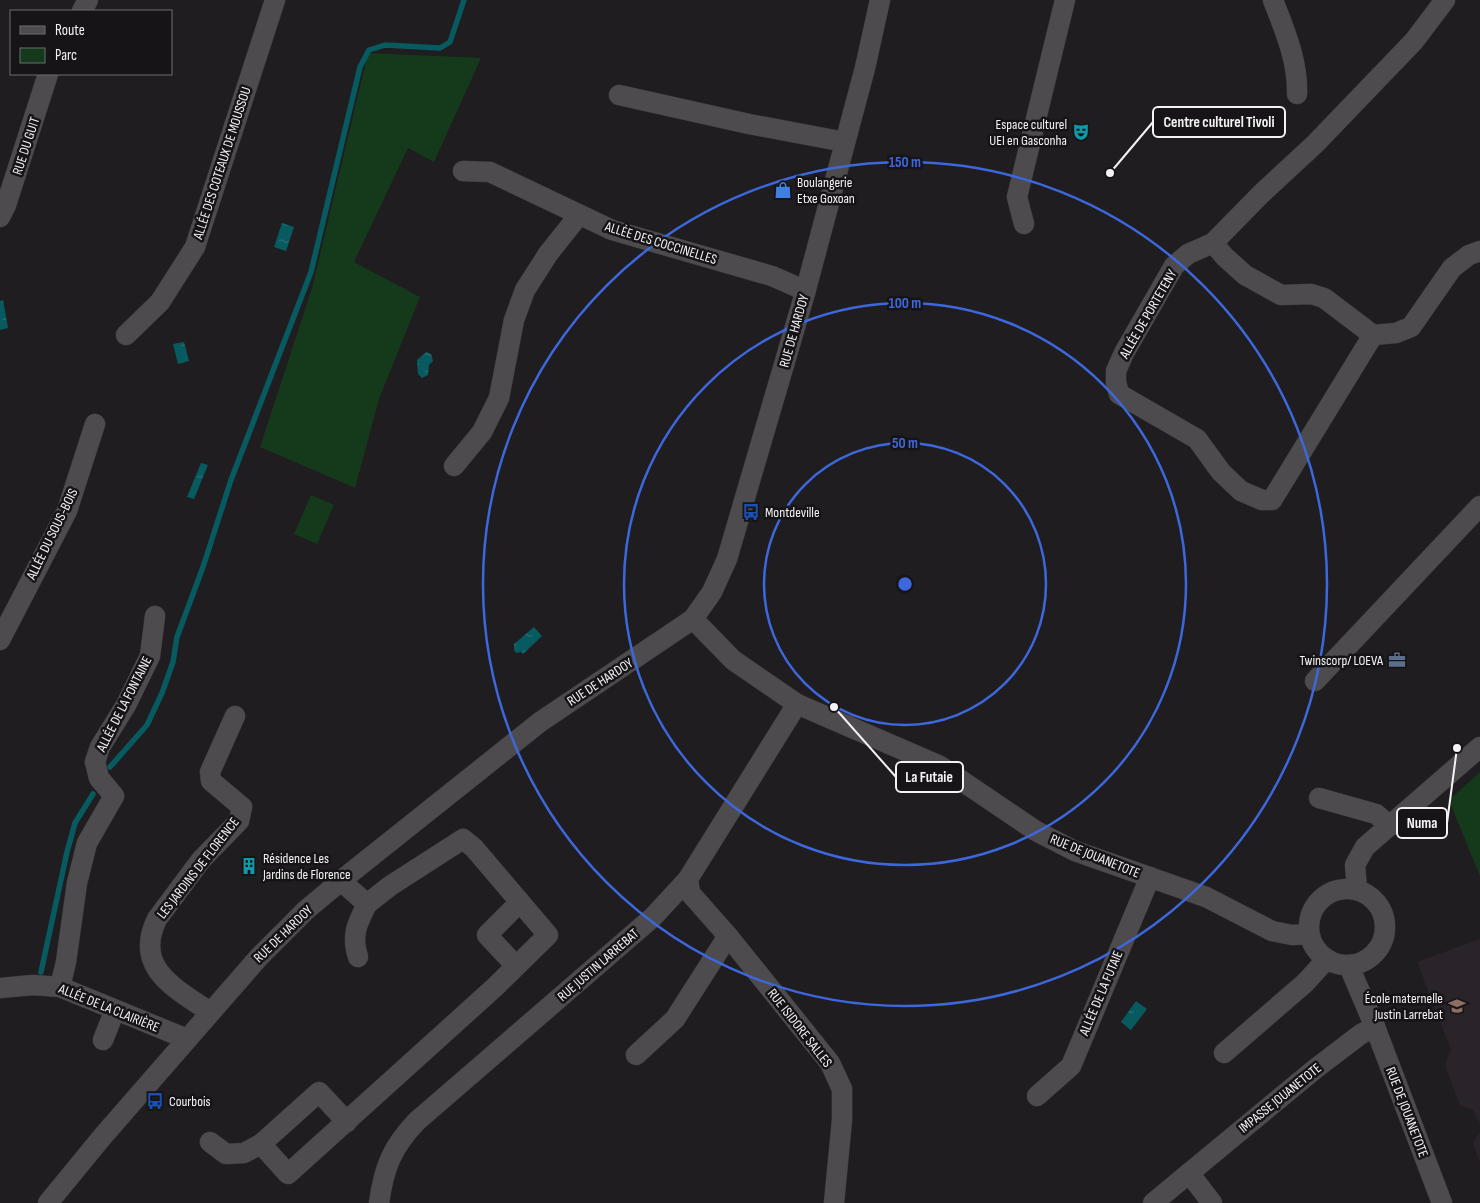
<svg xmlns="http://www.w3.org/2000/svg" width="1480" height="1203" viewBox="0 0 1480 1203" font-family="'Sofia Sans Condensed',sans-serif">
<defs>
<pattern id="water-ripples" width="26" height="14" patternUnits="userSpaceOnUse" patternTransform="scale(1.25)"><rect width="26" height="14" fill="#075a5f"/><path d="M2 4q2-2 4 0t4 0M15 11q2-2 4 0t4 0" fill="none" stroke="#2c7277"/></pattern>
</defs>
<rect width="100%" height="100%" fill="#1f1d1f"/>
<!-- built -->
<g fill="#2a242a">
<polygon points="1480,939 1480,1125 1473,1110 1460,1105 1445,1065 1451,1050 1417,962"/>
<polygon points="1480,1132 1480,1163 1473,1143"/>
</g>
<!-- green -->
<g fill="#15391b">
<polygon points="368,53 481,58 434,162 408,148 354,262 420,297 379,399 355,488 260,447 312,288"/>
<polygon points="311,495 334,505 317,544 294,534"/>
<polygon points="1480,772 1480,876 1449,800"/>
</g>
<!-- water -->
<g fill="url(#water-ripples)">
<polygon points="282,223 294,227 286,251 274,247"/>
<polygon points="3,300 8,328 0,330 0,301"/>
<polygon points="184,342 189,361 178,364 173,344"/>
<polygon points="426,352 431,354 433,361 429,365 428,375 422,378 418,374 417,360"/>
<polygon points="201,463 208,465 194,499 187,497"/>
<polygon points="534,627 542,636 523,654 521,652 516,653 514,650 514,644"/>
<polygon points="1136,1001 1147,1009 1131,1030 1121,1022"/>
</g>
<g fill="none" stroke-linecap="round" stroke-linejoin="round">
<!-- stream -->
<g stroke="#075a5f" stroke-width="5.5">
<polyline points="110,767 147,725 162,693 173,662 177,637 203,567 231,480 311,272 360,67 369,50 385,45 440,48 450,42 464,0"/>
<polyline points="41,972 67,852 75,823 93,794"/>
</g>
<!-- minor casing -->
<g stroke="#3d3b3d" stroke-width="21">
<g id="minor">
<path d="M 1273,0 C 1285,31 1298,61 1297,94"/>
<polyline points="82,11 88,0"/>
<polyline points="619,95 749,124 845,142"/>
<polyline points="463,171 490,172 612,230 772,276 797,287 805,293"/>
<polyline points="0,217 6,205 48,74"/>
<polyline points="1024,224 1017,197 1065,0"/>
<polyline points="1213,243 1225,257 1245,275 1281,295 1311,294 1324,298 1373,335"/>
<polyline points="126,335 160,302 195,247 275,0"/>
<polyline points="1373,335 1272,500 1262,500 1241,491 1221,472 1197,439 1119,394 1116,382 1116,371 1124,353 1174,266 1188,254 1213,243 1261,194 1315,144 1414,41 1445,0"/>
<polyline points="1373,335 1396,333 1411,327 1452,268 1469,255 1480,251"/>
<polyline points="454,466 482,432 499,398 514,320 525,290 548,254 579,215"/>
<polyline points="693,619 733,660 797,704 940,766 1036,831 1075,851 1206,897 1272,931 1292,935 1309,934"/>
<polyline points="0,640 67,511 95,424"/>
<polyline points="1315,681 1480,506"/>
<polyline points="1319,798 1376,814 1390,826"/>
<polyline points="688,879 690,893 728,936 830,1063 842,1089 842,1120 834,1203"/>
<path d="M 341,881 L 367,904 C 357,924 351,935 358,957"/>
<circle cx="1347" cy="927" r="38"/>
<polyline points="1357,889 1355,865 1365,847 1480,747"/>
<polyline points="516,966 487,935 520,902"/>
<polyline points="1349,966 1375,1027 1442,1203"/>
<polyline points="60,987 66,962 77,883 87,843 114,796 99,778 95,762 100,747 126,705 150,656 155,616"/>
<polyline points="0,988 33,985 60,987 187,1039"/>
<path d="M 210,1012 C 175,988 133,968 157,919 L 201,860 L 239,821 L 242,807 L 211,781 L 210,772 L 235,716"/>
<polyline points="103,1040 115,1010"/>
<polyline points="1224,1053 1305,983 1327,959"/>
<polyline points="636,1055 675,1019 728,936"/>
<polyline points="1037,1096 1071,1066 1150,877"/>
<polyline points="210,1142 226,1154 244,1153 261,1144 288,1174 495,987 548,935 474,848 463,839 390,886 367,904"/>
<polyline points="261,1144 319,1092 347,1122"/>
<polyline points="1189,1173 1212,1203"/>
<polyline points="48,1203 103,1136 259,957 306,910 348,875 540,722 693,619 712,592 727,559 805,293 865,68 880,0"/>
<path d="M 379,1203 C 384,1167 392,1147 417,1121 L 653,917 L 688,879 L 797,704"/>
<polyline points="1153,1203 1315,1069 1361,1034 1375,1027"/>
</g>
</g>
<!-- minor -->
<use href="#minor" stroke="#4d4b4d" stroke-width="20"/>
</g>
<!-- distance rings -->
<g fill="none" stroke="#3d67dc" stroke-width="2.5">
<circle cx="905" cy="584" r="141"/>
<circle cx="905" cy="584" r="281"/>
<circle cx="905" cy="584" r="422"/>
</g>
<!-- icons -->
<defs>
<g id="theatre-bare" transform="scale(1.35)"><path d="M-5-5.5Q0-4 5-5.5V0Q5 5 0 6Q-5 5-5 0ZM-3.3-2.5H-1v1.5H-3.3ZM1-2.5H3.3v1.5H1ZM-2.8 1Q0 5.5 2.8 1Z" fill="#0f9aa8" stroke="#161416" stroke-width="2.5" paint-order="stroke"/></g>
<g id="shop-bare" transform="scale(1.35)"><path d="M-5-2.5h2.3a2.7 3.5 0 0 1 5.4 0H5L5.5 6h-11ZM-1.5-2.5h3a1.5 2.3 0 0 0-3 0Z" fill="#3f7fe0" stroke="#161416" stroke-width="2.5" paint-order="stroke"/></g>
<g id="bus-bare" transform="scale(1.35)"><path d="M-5-6H5V4H4V6H2V4H-2V6H-4V4H-5ZM-3.5-4V0h7V-4ZM-3.5 1.2v1.5H-2V1.2ZM2 1.2v1.5H3.5V1.2Z" fill="#1a4fb4" stroke="#161416" stroke-width="2.5" paint-order="stroke"/></g>
<g id="office-bare" transform="scale(1.35)"><path d="M-6-3h4V-5.5h4V-3h4V5H-6ZM-1-4.5V-3h2v-1.5ZM-6 0V1H6V0Z" fill="#5c6f8a" stroke="#161416" stroke-width="2.5" paint-order="stroke"/></g>
<g id="building-bare" transform="scale(1.35)"><path d="M-4-6H4V6H1V3H-1V6H-4ZM-2.5-4.3h1.7v1.8h-1.7ZM.8-4.3h1.7v1.8H.8ZM-2.5-1h1.7V.8h-1.7ZM.8-1h1.7V.8H.8Z" fill="#0f9aa8" stroke="#161416" stroke-width="2.5" paint-order="stroke"/></g>
<g id="school-bare" transform="scale(1.35)"><path d="M0-5L7-2L0 1L-7-2ZM-4 1L0 2.5L4 1V4Q0 6-4 4Z" fill="#8d6e63" stroke="#161416" stroke-width="2.5" paint-order="stroke"/></g>
</defs>
<g fill-rule="evenodd">
<use href="#theatre-bare" x="1081" y="132"/>
<use href="#shop-bare" x="783" y="190"/>
<use href="#bus-bare" x="751" y="512"/>
<use href="#office-bare" x="1397" y="660"/>
<use href="#building-bare" x="249" y="866"/>
<use href="#school-bare" x="1457" y="1006"/>
<use href="#bus-bare" x="155" y="1101"/>
</g>
<g text-anchor="middle" dominant-baseline="central" stroke-width="5" stroke-linejoin="round" paint-order="stroke">
<!-- poi labels -->
<g font-size="14" fill="#f4f3f4" stroke="#161416" text-anchor="start">
<text x="1067" y="124" text-anchor="end">Espace culturel<tspan x="1067" dy="16">UEI en Gasconha</tspan></text>
<text x="797" y="182">Boulangerie<tspan x="797" dy="16">Etxe Goxoan</tspan></text>
<text x="765" y="512">Montdeville</text>
<text x="1383" y="660" text-anchor="end">Twinscorp/ LOEVA</text>
<text x="263" y="858">Résidence Les<tspan x="263" dy="16">Jardins de Florence</tspan></text>
<text x="1443" y="998" text-anchor="end">École maternelle<tspan x="1443" dy="16">Justin Larrebat</tspan></text>
<text x="169" y="1101">Courbois</text>
</g>
<!-- street labels -->
<g font-size="14" fill="#f4f3f4" stroke="#161416">
<text transform="translate(26 146) rotate(-72)">RUE DU GUIT</text>
<text transform="translate(222 163) rotate(-72)">ALLÉE DES COTEAUX DE MOUSSOU</text>
<text transform="translate(661 243) rotate(17)">ALLÉE DES COCCINELLES</text>
<text transform="translate(1148 314) rotate(-60)">ALLÉE DE PORTETENY</text>
<text transform="translate(794 331) rotate(-74)">RUE DE HARDOY</text>
<text transform="translate(52 534) rotate(-64)">ALLÉE DU SOUS-BOIS</text>
<text transform="translate(600 682) rotate(-33)">RUE DE HARDOY</text>
<text transform="translate(124 704) rotate(-63)">ALLÉE DE LA FONTAINE</text>
<text transform="translate(1095 856) rotate(22)">RUE DE JOUANETOTE</text>
<text transform="translate(198 868) rotate(-52)">LES JARDINS DE FLORENCE</text>
<text transform="translate(283 934) rotate(-44)">RUE DE HARDOY</text>
<text transform="translate(598 965) rotate(-41)">RUE JUSTIN LARREBAT</text>
<text transform="translate(1101 993) rotate(-67)">ALLÉE DE LA FUTAIE</text>
<text transform="translate(109 1008) rotate(22)">ALLÉE DE LA CLAIRIÈRE</text>
<text transform="translate(800 1028) rotate(52)">RUE ISIDORE SALLES</text>
<text transform="translate(1280 1098) rotate(-39)">IMPASSE JOUANETOTE</text>
<text transform="translate(1407 1112) rotate(69)">RUE DE JOUANETOTE</text>
</g>
</g>
<circle cx="905" cy="584" r="8" fill="#3d67dc" stroke="#161416" stroke-width="2.5"/>
<g font-size="15" text-anchor="middle" font-weight="bold" fill="#3d67dc" stroke="#161416" stroke-width="5" stroke-linejoin="round" paint-order="stroke">
<text x="905" y="167">150 m</text>
<text x="905" y="308">100 m</text>
<text x="905" y="448">50 m</text>
</g>
<!-- callouts -->
<path fill="none" stroke="#f4f3f4" stroke-width="2" d="M1110 173L1153 122M834 707L896 777M1457 748L1447 823"/>
<g fill="#f4f3f4" stroke="#161416" stroke-width="2">
<circle cx="1110" cy="173" r="5"/>
<circle cx="834" cy="707" r="5"/>
<circle cx="1457" cy="748" r="5"/>
</g>
<g fill="#161416" stroke="#f4f3f4" stroke-width="2">
<rect x="1153" y="107" width="132" height="30" rx="5"/>
<rect x="896" y="762" width="67" height="30" rx="5"/>
<rect x="1397" y="808" width="50" height="30" rx="5"/>
</g>
<g font-size="15" text-anchor="middle" font-weight="bold" fill="#f4f3f4">
<text x="1219" y="127">Centre culturel Tivoli</text>
<text x="929" y="782">La Futaie</text>
<text x="1422" y="828">Numa</text>
</g>
<!-- legend -->
<rect x="10" y="10" width="162" height="65" fill="#161416" stroke="#6f6d6f"/>
<rect x="20" y="26" width="25" height="8" fill="#4d4b4d" stroke="#6f6d6f"/>
<text x="55" y="35" font-size="15" fill="#f4f3f4">Route</text>
<rect x="20" y="48" width="25" height="15" fill="#15391b" stroke="#6f6d6f"/>
<text x="55" y="60" font-size="15" fill="#f4f3f4">Parc</text>
</svg>
